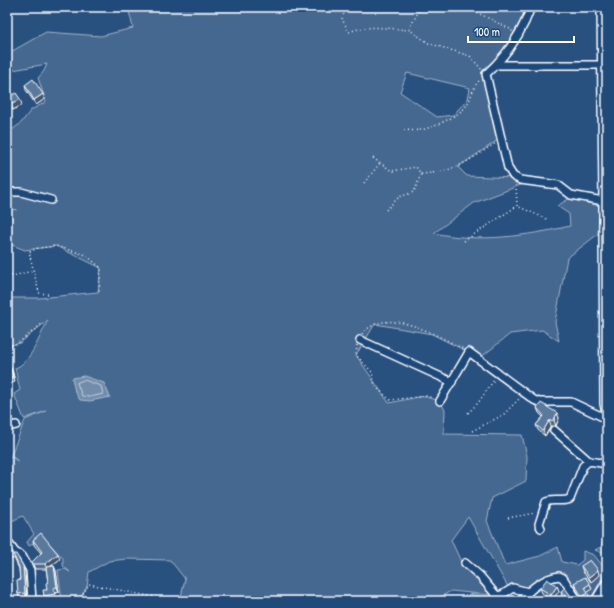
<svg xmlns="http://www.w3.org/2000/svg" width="614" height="608" viewBox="0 0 614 608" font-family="'Patrick Hand',sans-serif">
<rect width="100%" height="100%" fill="#28517f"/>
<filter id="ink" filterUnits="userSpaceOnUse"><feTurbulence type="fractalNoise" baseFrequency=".025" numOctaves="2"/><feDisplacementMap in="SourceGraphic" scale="8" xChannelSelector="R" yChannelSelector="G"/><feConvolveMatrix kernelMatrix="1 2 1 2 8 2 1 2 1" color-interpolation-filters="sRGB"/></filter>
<g filter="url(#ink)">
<!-- green -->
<g fill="#446890" stroke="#a2b4c8" fill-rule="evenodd">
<path d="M 128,7 L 528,7 L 496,65 L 483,74 L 498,140 L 458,167 L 467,176 L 515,178 L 531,181 L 474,203 L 434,233 C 480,243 526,236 570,226 L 569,214 L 557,206 L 570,198 L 599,206 L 598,234 L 567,258 L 555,322 L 559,341 L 542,330 L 510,334 L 480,358 L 432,334 L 375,324 L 356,355 L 389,403 L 423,396 L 440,401 L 445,410 L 444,434 L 522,435 L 527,456 L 526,481 L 492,498 L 487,521 L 505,565 L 540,556 L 558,547 L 562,562 L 577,565 L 583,560 L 583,551 L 594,555 L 606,570 L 590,601 L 584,601 L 564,576 L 556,573 L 527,588 L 508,587 L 468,517 L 451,540 L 463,566 L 491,595 L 451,591 L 433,601 L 407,599 L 406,601 L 180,601 L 185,579 L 170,560 L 127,559 L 109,561 L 89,572 L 87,587 L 78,601 L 62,601 L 58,570 L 65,569 L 70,572 L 63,566 L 63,558 L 42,536 L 29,546 L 27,542 L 34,534 L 23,516 L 7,523 L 7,457 L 10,456 L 19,462 L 11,455 L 25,420 L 46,411 L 24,419 L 14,394 L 20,390 L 15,368 C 31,363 40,335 48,320 L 20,343 L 7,346 L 7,298 L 40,298 L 98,292 L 101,268 L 56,246 L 25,250 L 7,243 L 7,208 L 17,210 L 7,207 L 7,134 L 21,123 L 31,110 L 46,102 L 38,78 L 44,71 L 47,64 L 7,71 L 7,54 L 46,32 L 101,36 L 133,28 ZM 407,73 L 470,88 L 468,99 L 453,115 L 437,117 L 400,92 Z"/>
<polygon points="607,527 607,555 595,550 601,547"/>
<polygon points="469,594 508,601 464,601"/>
</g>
<!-- water -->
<polygon fill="#718dab" stroke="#aabbcd" points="84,376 104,383 110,397 90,401 80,400 75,392 72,378"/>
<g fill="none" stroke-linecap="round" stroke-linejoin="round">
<!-- shore -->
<polygon stroke="#c6d1dd" stroke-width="1" points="84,380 101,386 103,394 90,397 82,396 77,383"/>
<!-- stream -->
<g stroke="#aabbcd" stroke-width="2">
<polyline points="597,7 598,14"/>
<polyline points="607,193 607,211"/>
</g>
<!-- minor casing -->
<g stroke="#fff" stroke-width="10">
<g id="minor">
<path d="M 531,7 C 522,33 506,56 486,74 L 508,168 L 513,176 L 520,180 L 558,185 L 571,195 L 603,201 L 603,228 L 607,228"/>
<polyline points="601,7 603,201"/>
<polyline points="496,65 607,65"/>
<polyline points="7,192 21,192 51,200"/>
<polyline points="603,228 604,404 607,417"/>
<polyline points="360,340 452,382"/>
<polyline points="440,401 469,352 534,400 539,402 571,402 607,419"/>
<polyline points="7,427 16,425"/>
<polyline points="554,430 589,461"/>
<path d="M 541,528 L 539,524 L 546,502 C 554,498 562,503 570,499 L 583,466 L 589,461 L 607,464"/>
<polyline points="7,541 15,552 22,556 30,570 32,601"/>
<polyline points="465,563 480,576 496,595 500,596 513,588 528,592"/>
<path d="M 521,601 C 529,589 544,578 559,576 L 563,578 L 578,601"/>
</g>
</g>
<!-- major casing -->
<g stroke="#fff" stroke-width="12">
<polyline id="major" points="596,601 607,583"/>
</g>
<!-- path -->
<g stroke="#fff" stroke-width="1.5" stroke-dasharray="1 3" stroke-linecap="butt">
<path d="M 353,7 L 344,13 L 342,19 L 349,32 C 368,24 390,29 410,30"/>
<polyline points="421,7 411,25 410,30 428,43 470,56 482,70"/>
<polyline points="466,7 512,30 512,32"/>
<path d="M 404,130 C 409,130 414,131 419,130 C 431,129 459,116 466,106 C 472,98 472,87 480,80"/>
<path d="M 373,158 L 392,171 L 416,167 L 421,174 C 456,172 468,161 496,143"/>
<polyline points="364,183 380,163"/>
<polyline points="516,185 517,206 549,220"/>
<polyline points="386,210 399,197 414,192 421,174"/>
<polyline points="464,241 517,206"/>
<polyline points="7,275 13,276 32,271"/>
<polyline points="48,294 39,293 29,252 38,248 56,246 86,255 101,268 99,292"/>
<path d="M 362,334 C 388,304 436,336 464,349"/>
<polyline points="357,345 356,355 372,372 375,386 390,400 426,396 433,398"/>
<polyline points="7,346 18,343 42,324"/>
<polyline points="468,413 478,403 494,380"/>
<polyline points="472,431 503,415 521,397"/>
<polyline points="508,518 535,513"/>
<polyline points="79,601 89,584 174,601"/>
</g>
<!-- minor -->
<use href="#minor" stroke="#1f4a7a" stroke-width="7"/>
<!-- major -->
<use href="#major" stroke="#1f4a7a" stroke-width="9"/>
</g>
<!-- wall -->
<g fill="#4d6987" stroke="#fff">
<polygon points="25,85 43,94 45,99 36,105 26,90"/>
<polygon points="7,98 22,105 13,110 9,104"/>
<polygon points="7,369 13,373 15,382 7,384"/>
<polygon points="7,404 12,421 7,423"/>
<polygon points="537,408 557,413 559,418 556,426 551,426 545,436 538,430 536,425 543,417 539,413"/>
<polygon points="33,540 60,559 50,566 54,566 56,571 59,592 55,593 57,600 46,601 44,596 47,590 48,582 46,569 35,569 32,562 41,553 34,545"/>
<polygon points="7,547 13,552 13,554 23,566 25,571 27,598 20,599 18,594 20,580 19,569 14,558 8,561 7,560"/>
<polygon points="581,566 599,575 591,582 583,572"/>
<polygon points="574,583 590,584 592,589 587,592 590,598 585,601 583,601 576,589"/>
<polygon points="557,586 559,591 552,600 542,593 540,588"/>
<polygon points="561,591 573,599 573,601 566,601 562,597"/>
</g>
<!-- shaded-wall -->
<g fill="#3f556e" stroke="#fff">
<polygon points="43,94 45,99 36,105 34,100"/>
<polygon points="20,99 22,105 13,110 11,105"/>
<polygon points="11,368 13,373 15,382 13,377"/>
<polygon points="557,413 559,418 556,426 554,420"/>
<polygon points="549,421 551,426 545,436 543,431"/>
<polygon points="58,554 60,559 47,569 45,564"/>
<polygon points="23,566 25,571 27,598 25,593"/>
<polygon points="54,566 56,571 59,592 57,587"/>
<polygon points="598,570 599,575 591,582 589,577"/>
<polygon points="557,586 559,591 552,600 551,595"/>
</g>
<!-- building -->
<g fill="#5a7a9d" stroke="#fff">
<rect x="605" y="20" width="2" height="19"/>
<polygon points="33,79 43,94 34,100 25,85"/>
<polygon points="16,93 20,99 11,105 7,98"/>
<polygon points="11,368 13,377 7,378 7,369"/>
<polygon points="541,403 557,413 554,420 549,421 543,431 536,425 544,416 537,408"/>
<polygon points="7,405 10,413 7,414"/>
<polygon points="41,533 58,554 45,564 33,564 32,562 42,552 33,540"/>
<polygon points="7,547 13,552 7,555"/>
<polygon points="13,554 16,554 23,566 25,593 18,594 17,581 20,580 19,567"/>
<polygon points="590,560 598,570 589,577 581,566"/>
<polygon points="54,566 57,587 53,588 55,594 44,596 43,590 47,590 46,583 48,582 46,567"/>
<polygon points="585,577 590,584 585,587 588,593 582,597 574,583"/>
<polygon points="547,579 557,586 551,595 540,588"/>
<polygon points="565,588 573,599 571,601 569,601 561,591"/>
<polygon points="40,596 42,601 37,601 36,597"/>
</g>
</g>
<!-- margin -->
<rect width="614" height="608" fill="none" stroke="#1f4a7a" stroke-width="24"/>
<rect x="12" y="12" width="590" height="584" fill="none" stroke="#fff" stroke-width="1.5" filter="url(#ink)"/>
<!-- scale -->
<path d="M468 36v6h106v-6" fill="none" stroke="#ffffff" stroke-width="2"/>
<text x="474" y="36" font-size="12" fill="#ffffff" stroke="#1f4a7a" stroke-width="3" paint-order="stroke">100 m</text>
</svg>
